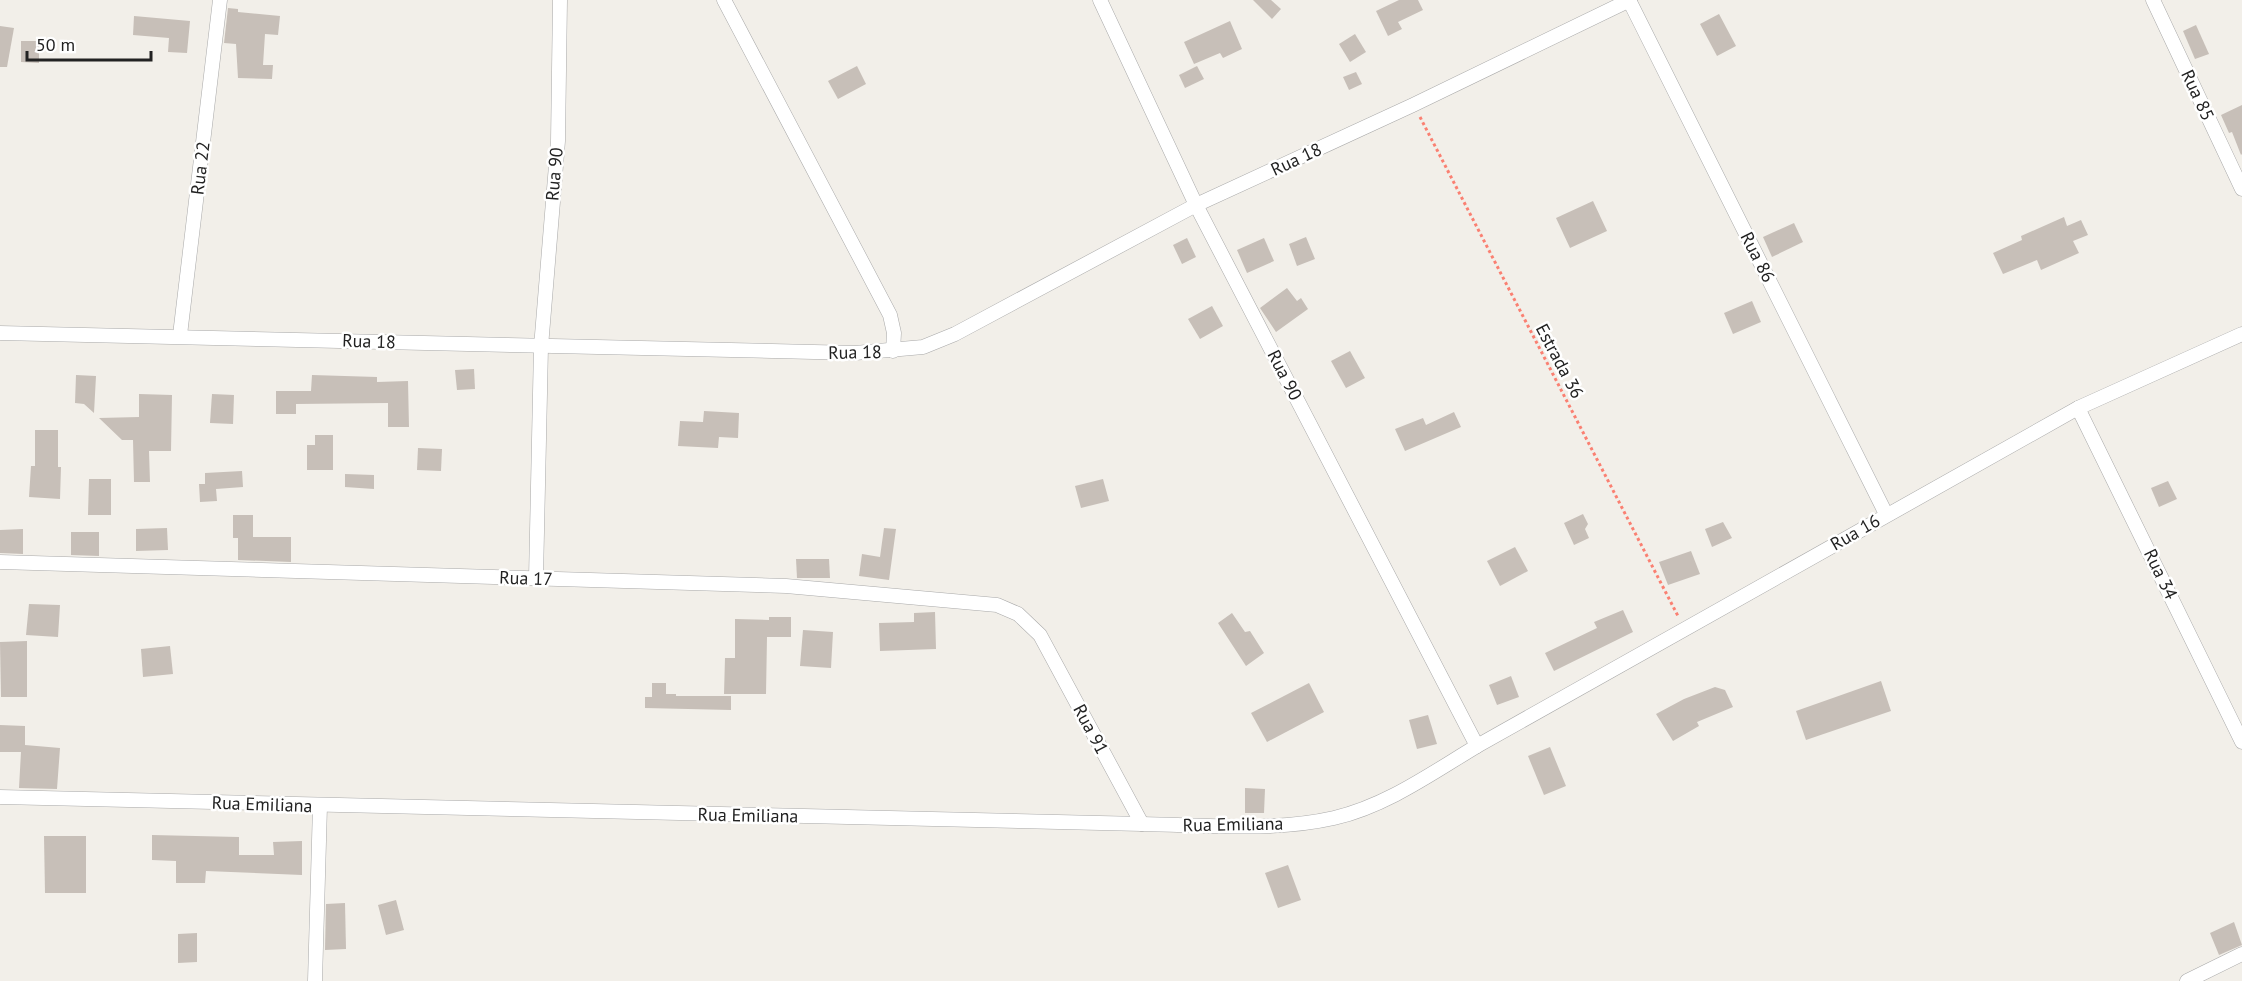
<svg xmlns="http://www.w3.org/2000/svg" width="2242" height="981" viewBox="0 0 2242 981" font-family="'PT Sans',sans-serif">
<rect width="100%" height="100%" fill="#f2efe9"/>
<!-- building -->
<g fill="#c7bfb8">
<polygon points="1253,0 1271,0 1281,9 1272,19"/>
<polygon points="1399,0 1418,0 1423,10 1398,22 1402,29 1388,36 1376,11"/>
<polygon points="228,8 238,9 238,12 280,16 278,35 265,34 263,65 273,65 272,79 238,78 236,44 224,43"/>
<polygon points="1719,14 1736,46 1717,56 1700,24"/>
<polygon points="134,16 190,21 187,53 168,52 169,38 133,35"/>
<polygon points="1230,21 1242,49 1223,58 1220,53 1194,64 1184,42"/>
<polygon points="2196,25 2209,54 2195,59 2183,31"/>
<polygon points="0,26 14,28 7,67 0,67"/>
<polygon points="1355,34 1366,52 1350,62 1339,44"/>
<polygon points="21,41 39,41 39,63 21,62"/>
<polygon points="857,66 866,84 838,99 828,81"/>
<polygon points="1197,66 1204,79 1185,88 1179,75"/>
<polygon points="1356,72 1362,84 1349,90 1343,77"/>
<polygon points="2242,105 2242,154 2241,155 2232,132 2229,133 2221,115"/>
<polygon points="1593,201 1607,231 1570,248 1556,218"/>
<polygon points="2064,217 2067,226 2081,220 2088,235 2073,241 2079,253 2041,270 2037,260 2003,274 1993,253 2022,240 2021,236"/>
<polygon points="1794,223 1803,242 1772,257 1763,237"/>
<polygon points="1306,237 1315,259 1297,266 1289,244"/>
<polygon points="1187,238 1196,257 1182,264 1173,245"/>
<polygon points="1264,238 1274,261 1247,273 1237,250"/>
<polygon points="1287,288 1297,301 1301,298 1308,309 1276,332 1260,308"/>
<polygon points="1752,301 1761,322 1733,334 1724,313"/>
<polygon points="1212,306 1223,326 1200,339 1188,319"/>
<polygon points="1350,351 1365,378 1346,388 1331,361"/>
<polygon points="474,369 475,389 457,390 455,370"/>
<polygon points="76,375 96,376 94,413 84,404 75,403"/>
<polygon points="312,375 377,377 377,382 408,381 409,427 388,427 388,403 296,404 296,414 276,414 276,391 311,391"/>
<polygon points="139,394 172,395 171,451 149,451 150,482 134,482 133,440 122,440 99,418 139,417"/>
<polygon points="212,394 234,395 233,424 210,423"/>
<polygon points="704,411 739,413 738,438 719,437 718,448 678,446 680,421 703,422"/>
<polygon points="1454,412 1461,427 1405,451 1395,429 1423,418 1426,425"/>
<polygon points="35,430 58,430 58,467 61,467 60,499 29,497 31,466 35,466"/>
<polygon points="315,435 333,435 333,470 307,470 307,445 315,445"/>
<polygon points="418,448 442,449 441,471 417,470"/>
<polygon points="242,471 243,487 216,489 217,501 200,502 199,484 205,484 205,473"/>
<polygon points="345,474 374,475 374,489 345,487"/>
<polygon points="89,479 111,479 111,515 88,515"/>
<polygon points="1103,479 1109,501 1081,508 1075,486"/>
<polygon points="2168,481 2177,499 2159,507 2151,488"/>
<polygon points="1583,514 1588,524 1585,529 1589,538 1574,545 1564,523"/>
<polygon points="233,515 253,515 253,537 291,537 291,562 238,560 238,538 233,538"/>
<polygon points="1723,522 1732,538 1712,547 1705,529"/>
<polygon points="167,528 168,550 136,551 136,529"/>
<polygon points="884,528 896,529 889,580 859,576 862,554 880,557"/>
<polygon points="23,529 23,554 0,553 0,530"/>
<polygon points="71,532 99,532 99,556 71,555"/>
<polygon points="1515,547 1528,571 1500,586 1487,561"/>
<polygon points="1691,551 1700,574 1668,585 1659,562"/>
<polygon points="796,559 829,559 830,578 797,578"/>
<polygon points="29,604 60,605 58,637 26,635"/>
<polygon points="1623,610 1633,632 1554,671 1545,653 1597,628 1594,622"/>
<polygon points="935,612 936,649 880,651 879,623 914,622 914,613"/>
<polygon points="1232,613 1245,632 1250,631 1264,653 1246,666 1218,623"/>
<polygon points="769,617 791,617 791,637 767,637 766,694 724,694 725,658 735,658 735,619 769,620"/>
<polygon points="803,630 833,632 831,668 800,666"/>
<polygon points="27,641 27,697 1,697 0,642"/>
<polygon points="170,646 173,674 143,677 141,649"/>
<polygon points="1511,676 1519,697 1497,705 1489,685"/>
<polygon points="1881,681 1891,711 1806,740 1796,711"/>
<polygon points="652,683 666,683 666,694 676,694 676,696 731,696 731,710 645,708 645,697 652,697"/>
<polygon points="1309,683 1324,712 1267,742 1251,713"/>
<polygon points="1715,687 1725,690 1733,707 1697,722 1699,726 1673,741 1656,714 1684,699"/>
<polygon points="1428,715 1437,744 1417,749 1409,720"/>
<polygon points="0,725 25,726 25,745 60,748 57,789 19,788 21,752 0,752"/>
<polygon points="1550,747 1566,786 1544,795 1528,756"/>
<polygon points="1245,788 1265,789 1264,813 1245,813"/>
<polygon points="152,835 239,837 239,855 274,855 273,842 302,841 302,875 206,871 205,883 176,883 176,861 152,860"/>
<polygon points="44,836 86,836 86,893 45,893"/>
<polygon points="1288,865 1301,900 1278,908 1265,873"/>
<polygon points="396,900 404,930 386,935 378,905"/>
<polygon points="345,903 346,949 325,950 326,904"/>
<polygon points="2234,922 2242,945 2219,955 2210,933"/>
<polygon points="197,933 197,962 178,963 178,934"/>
</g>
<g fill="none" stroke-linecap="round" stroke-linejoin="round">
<!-- minor casing -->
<g stroke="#a9a9a9" stroke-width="15">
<g id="minor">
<polyline points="724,0 890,315 894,333 893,351"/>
<polyline points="1100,0 1196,205 1477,746"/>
<polyline points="1629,0 1886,514"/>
<polyline points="2153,0 2242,189"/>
<polyline points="0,333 855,353 923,347 955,334 1196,205 1413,105 1630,0"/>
<polyline points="180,335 220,0"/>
<polyline points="2078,408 2242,742"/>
<polyline points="0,562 786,586 997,605 1018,614 1040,635 1142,824"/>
<polyline points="536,578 541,347 558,141 560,0"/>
<path d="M 0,797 L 1142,824 C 1205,825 1272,832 1334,818 C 1386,806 1432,773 1477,746 L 2078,408 L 2242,334"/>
<polyline points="315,981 320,806"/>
<polyline points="2187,981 2242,954"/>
</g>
</g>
<!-- path -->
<polyline stroke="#fa8072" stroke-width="3" stroke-dasharray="3 3" stroke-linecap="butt" points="1420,117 1679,618"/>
<!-- minor -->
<use href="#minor" stroke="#fff" stroke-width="14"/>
</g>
<g text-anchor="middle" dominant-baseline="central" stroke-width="5" stroke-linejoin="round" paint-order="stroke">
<!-- street labels -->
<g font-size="18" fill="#222" stroke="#fff">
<text transform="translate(2198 95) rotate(65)">Rua 85</text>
<text transform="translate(1296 159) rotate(-25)">Rua 18</text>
<text transform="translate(200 168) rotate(-83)">Rua 22</text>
<text transform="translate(554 174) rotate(-85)">Rua 90</text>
<text transform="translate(1758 257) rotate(63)">Rua 86</text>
<text transform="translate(369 341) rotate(2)">Rua 18</text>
<text transform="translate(855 352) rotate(-1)">Rua 18</text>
<text transform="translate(1560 361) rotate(62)">Estrada 36</text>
<text transform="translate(1285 375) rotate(63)">Rua 90</text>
<text transform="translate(1855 532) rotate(-30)">Rua 16</text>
<text transform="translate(2161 574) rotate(64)">Rua 34</text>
<text transform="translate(526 578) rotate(2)">Rua 17</text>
<text transform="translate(1091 729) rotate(62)">Rua 91</text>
<text transform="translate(262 804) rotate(2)">Rua Emiliana</text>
<text transform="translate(748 815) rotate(1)">Rua Emiliana</text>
<text transform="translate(1233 824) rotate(-1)">Rua Emiliana</text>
</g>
</g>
<!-- scale -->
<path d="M27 51v9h124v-9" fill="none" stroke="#222222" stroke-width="3"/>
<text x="36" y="51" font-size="18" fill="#222222" stroke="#ffffff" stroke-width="4.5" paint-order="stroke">50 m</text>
</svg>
